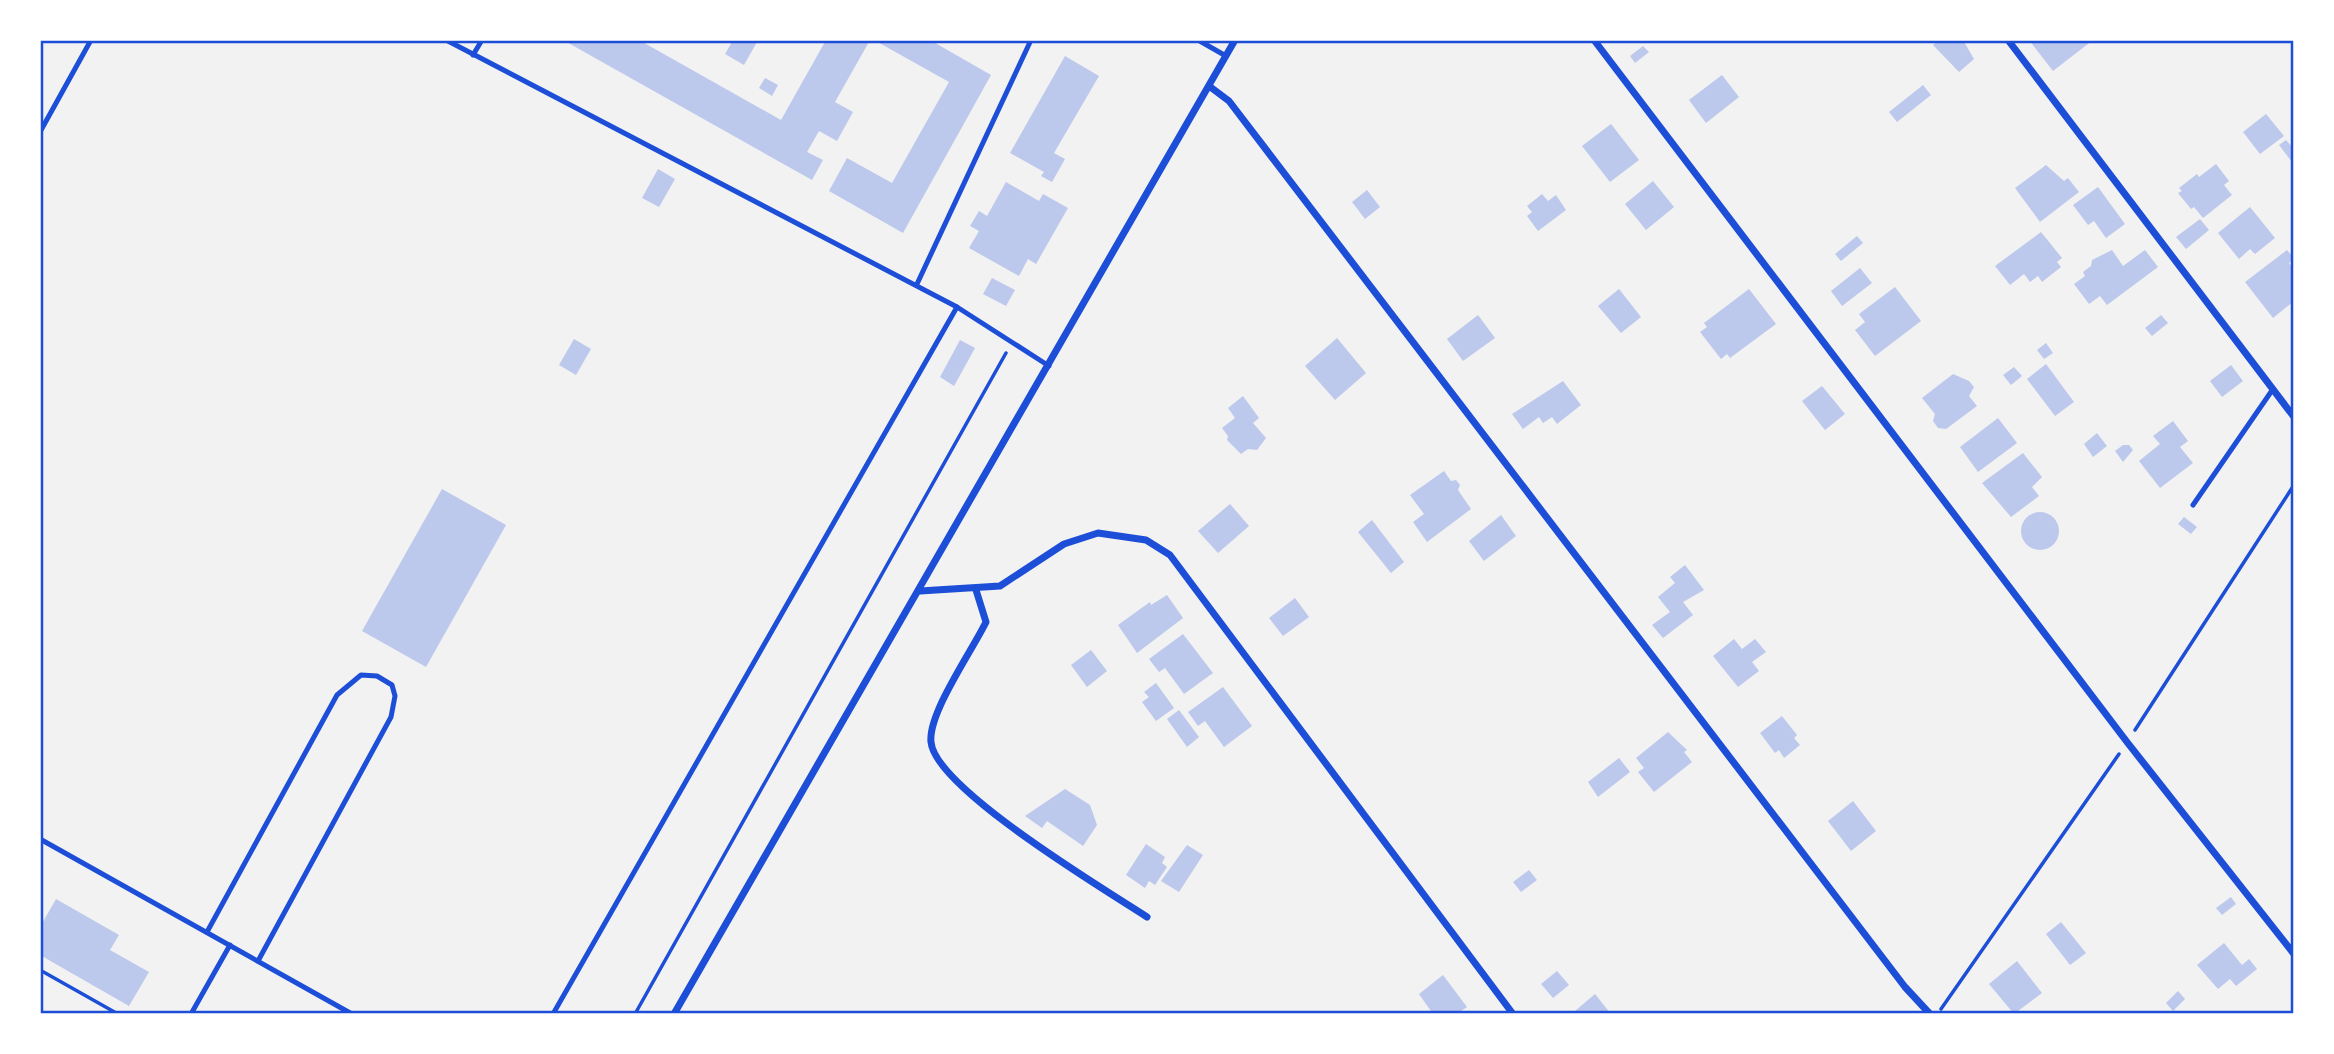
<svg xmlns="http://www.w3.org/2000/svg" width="2334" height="1054" viewBox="0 0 2334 1054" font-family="'Source Sans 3',sans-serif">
<rect width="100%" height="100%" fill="#f2f2f2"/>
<!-- building -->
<g fill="#bdc9ec">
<polygon points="563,40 639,40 781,120 826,40 870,40 835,102 853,112 837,141 819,131 807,152 823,160 812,180"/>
<polygon points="733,40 757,42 744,65 725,54"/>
<polygon points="874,40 930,40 991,75 903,233 829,191 847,158 892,183 949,82"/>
<polygon points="1939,40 1963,40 1974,59 1959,72 1933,45"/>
<polygon points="2029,40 2093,40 2053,71"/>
<polygon points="1643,46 1649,52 1635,63 1630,56"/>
<polygon points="1065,56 1099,76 1054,153 1065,159 1052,182 1041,176 1044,172 1010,153"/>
<polygon points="1722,75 1739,97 1706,123 1689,100"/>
<polygon points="765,78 778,85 772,96 759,88"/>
<polygon points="1923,85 1931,95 1897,122 1889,112"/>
<polygon points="2266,114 2284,136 2260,154 2243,132"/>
<polygon points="1611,124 1639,160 1610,182 1582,146"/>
<polygon points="2286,140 2294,149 2292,162 2279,145"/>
<polygon points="2216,164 2229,181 2224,185 2232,195 2203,218 2194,207 2191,209 2178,193 2182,191 2179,188 2197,174 2199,177"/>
<polygon points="2046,165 2064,181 2068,178 2079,192 2040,222 2015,188"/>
<polygon points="658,169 675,179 659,207 642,198"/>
<polygon points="1653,181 1674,207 1646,230 1625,204"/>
<polygon points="1006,182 1039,201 1043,194 1068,208 1036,264 1028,259 1019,276 969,248 979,231 970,226 979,211 987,216"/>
<polygon points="2098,187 2125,224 2106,238 2094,221 2088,225 2073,205"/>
<polygon points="1367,190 1380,207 1365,219 1352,202"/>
<polygon points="1542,194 1548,201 1556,195 1566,210 1538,231 1527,216 1532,212 1527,206"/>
<polygon points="2250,207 2275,238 2255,254 2250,249 2239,259 2218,233"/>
<polygon points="2200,219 2209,230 2186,249 2176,237"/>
<polygon points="2041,232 2062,258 2057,262 2061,267 2042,282 2038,276 2030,282 2024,274 2010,285 1995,266"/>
<polygon points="1857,236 1863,243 1841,261 1835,254"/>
<polygon points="2112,250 2123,266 2145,250 2158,267 2107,305 2100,296 2089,304 2074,284 2085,276 2083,272 2091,266 2092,260"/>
<polygon points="2287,250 2294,258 2289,263 2294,269 2294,301 2273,318 2245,282"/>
<polygon points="1860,268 1872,283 1842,306 1831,291"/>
<polygon points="992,278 1015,290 1006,306 983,294"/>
<polygon points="1895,287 1921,321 1875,356 1855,330 1865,322 1859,314"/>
<polygon points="1619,289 1641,317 1621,333 1598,306"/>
<polygon points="1749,289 1776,324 1730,358 1727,354 1721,359 1700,332 1707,327 1704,323"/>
<polygon points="1478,315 1495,338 1463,361 1447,339"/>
<polygon points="2161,315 2168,323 2152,336 2145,328"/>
<polygon points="1337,338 1366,373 1335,400 1305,366"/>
<polygon points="574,339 591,349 576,375 559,365"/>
<polygon points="960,340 975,348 954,386 940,377"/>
<polygon points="2046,343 2053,353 2044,359 2037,350"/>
<polygon points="2046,364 2074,402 2055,416 2027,379"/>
<polygon points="2231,365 2243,381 2222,397 2210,381"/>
<polygon points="2014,367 2022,376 2011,385 2003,375"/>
<polygon points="1953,374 1969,381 1974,387 1969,396 1977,406 1946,429 1938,428 1933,421 1935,414 1922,398"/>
<polygon points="1563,381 1581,405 1557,424 1552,417 1543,423 1539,417 1523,429 1512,414"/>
<polygon points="1822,386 1845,414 1825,430 1802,401"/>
<polygon points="1243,396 1259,418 1253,423 1266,438 1257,450 1248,449 1241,454 1227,440 1228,436 1222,428 1235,418 1228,408"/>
<polygon points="1998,418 2017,443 1978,472 1960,447"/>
<polygon points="2173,421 2188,441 2180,447 2193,463 2160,488 2139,461 2160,444 2153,436"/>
<polygon points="2097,433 2107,446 2093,457 2084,444"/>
<polygon points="2123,445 2129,445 2133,450 2123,462 2115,451"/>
<polygon points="2023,453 2042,477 2032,487 2039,496 2011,517 1982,483"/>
<polygon points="1444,471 1451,481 1456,480 1460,485 1458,490 1471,509 1427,542 1413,522 1424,514 1410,495"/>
<polygon points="442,489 506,525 426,667 362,631"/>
<polygon points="1230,504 1249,526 1218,553 1198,531"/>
<circle cx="2040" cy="531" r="19"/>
<polygon points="1501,515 1516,536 1484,561 1469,541"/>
<polygon points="2184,517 2197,527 2191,534 2178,524"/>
<polygon points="1372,520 1404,562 1391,573 1358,532"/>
<polygon points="1685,565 1704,590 1683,602 1693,615 1663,638 1652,625 1670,612 1658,597 1675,583 1670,577"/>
<polygon points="1167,595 1183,618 1137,653 1118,625 1150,602 1151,605"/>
<polygon points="1295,598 1309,617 1283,636 1269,618"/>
<polygon points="1183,634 1213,673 1184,694 1165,668 1159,672 1149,659"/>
<polygon points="1734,639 1742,649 1755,639 1766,652 1752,662 1759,671 1738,687 1713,656"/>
<polygon points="1091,650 1107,671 1087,687 1071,665"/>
<polygon points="1156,683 1174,708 1156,721 1142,702 1149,697 1144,692"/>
<polygon points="1223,687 1252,726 1224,747 1205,721 1198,726 1188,712"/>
<polygon points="1179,710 1199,737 1187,747 1167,719"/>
<polygon points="1782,716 1797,735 1794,738 1800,745 1784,758 1779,750 1775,753 1760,733"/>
<polygon points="1668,732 1687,750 1684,752 1692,762 1654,792 1638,772 1644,768 1636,758"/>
<polygon points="1619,758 1630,772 1598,797 1588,782"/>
<polygon points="1065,789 1090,805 1097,825 1083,846 1047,821 1042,828 1025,816"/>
<polygon points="1853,801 1876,831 1851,851 1828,821"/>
<polygon points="1146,844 1165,857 1162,863 1167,867 1155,885 1149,881 1145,888 1126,875"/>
<polygon points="1187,845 1203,855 1179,892 1161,881"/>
<polygon points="1529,870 1537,880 1521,892 1513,882"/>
<polygon points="2231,897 2236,904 2222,915 2216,908"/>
<polygon points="56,899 119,935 110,950 149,972 129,1006 40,955 40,927"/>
<polygon points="2061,922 2086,953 2070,965 2046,934"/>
<polygon points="2224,943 2242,965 2249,959 2257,969 2236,986 2230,979 2218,989 2197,965"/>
<polygon points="2017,961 2042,993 2014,1014 1989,984"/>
<polygon points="1557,971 1569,985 1553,998 1541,984"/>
<polygon points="1443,975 1467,1007 1457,1014 1433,1014 1419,994"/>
<polygon points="2178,991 2185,999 2173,1011 2166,1003"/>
<polygon points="1595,994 1611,1014 1577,1014 1575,1011"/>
</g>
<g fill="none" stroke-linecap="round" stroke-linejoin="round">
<!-- path -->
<g stroke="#1d4ed8" stroke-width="3.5">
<polyline points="2135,730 2294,485"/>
<polyline points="40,970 118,1014"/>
<polyline points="1941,1009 2119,754"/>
<polyline points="635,1014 1006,353"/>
</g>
<!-- service -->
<g stroke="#1d4ed8" stroke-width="5">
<polyline points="446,40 957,307 553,1014"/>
<polyline points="1198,40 1226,56"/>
<polyline points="473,55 482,40"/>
<polyline points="40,132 91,40"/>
<polyline points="917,284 1031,40"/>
<polyline points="957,307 1049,366"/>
<polyline points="2193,505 2273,389"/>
<polyline points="40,839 352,1014"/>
<polyline points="207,932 337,695 361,675 377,676 392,685 395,696 391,717 258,961"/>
<polyline points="191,1014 230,945"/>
</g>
<!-- minor -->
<g stroke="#1d4ed8" stroke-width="7">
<polyline points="1594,40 2127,742 2294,954"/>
<polyline points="2008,40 2294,417"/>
<polyline points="1209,86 1229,101 1905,987 1930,1014"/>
<path d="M 976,590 L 986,622 C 972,651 928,713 931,742 C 935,788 1104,889 1147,917"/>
<polyline points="920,591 1000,586 1064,544 1098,533 1146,540 1170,555 1513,1014"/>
<polyline points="674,1014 1235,40"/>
</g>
</g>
<!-- border -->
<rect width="2334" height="1054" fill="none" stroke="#ffffff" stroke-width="84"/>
<rect x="42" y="42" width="2250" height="970" fill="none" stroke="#1d4ed8" stroke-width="2.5"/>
</svg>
